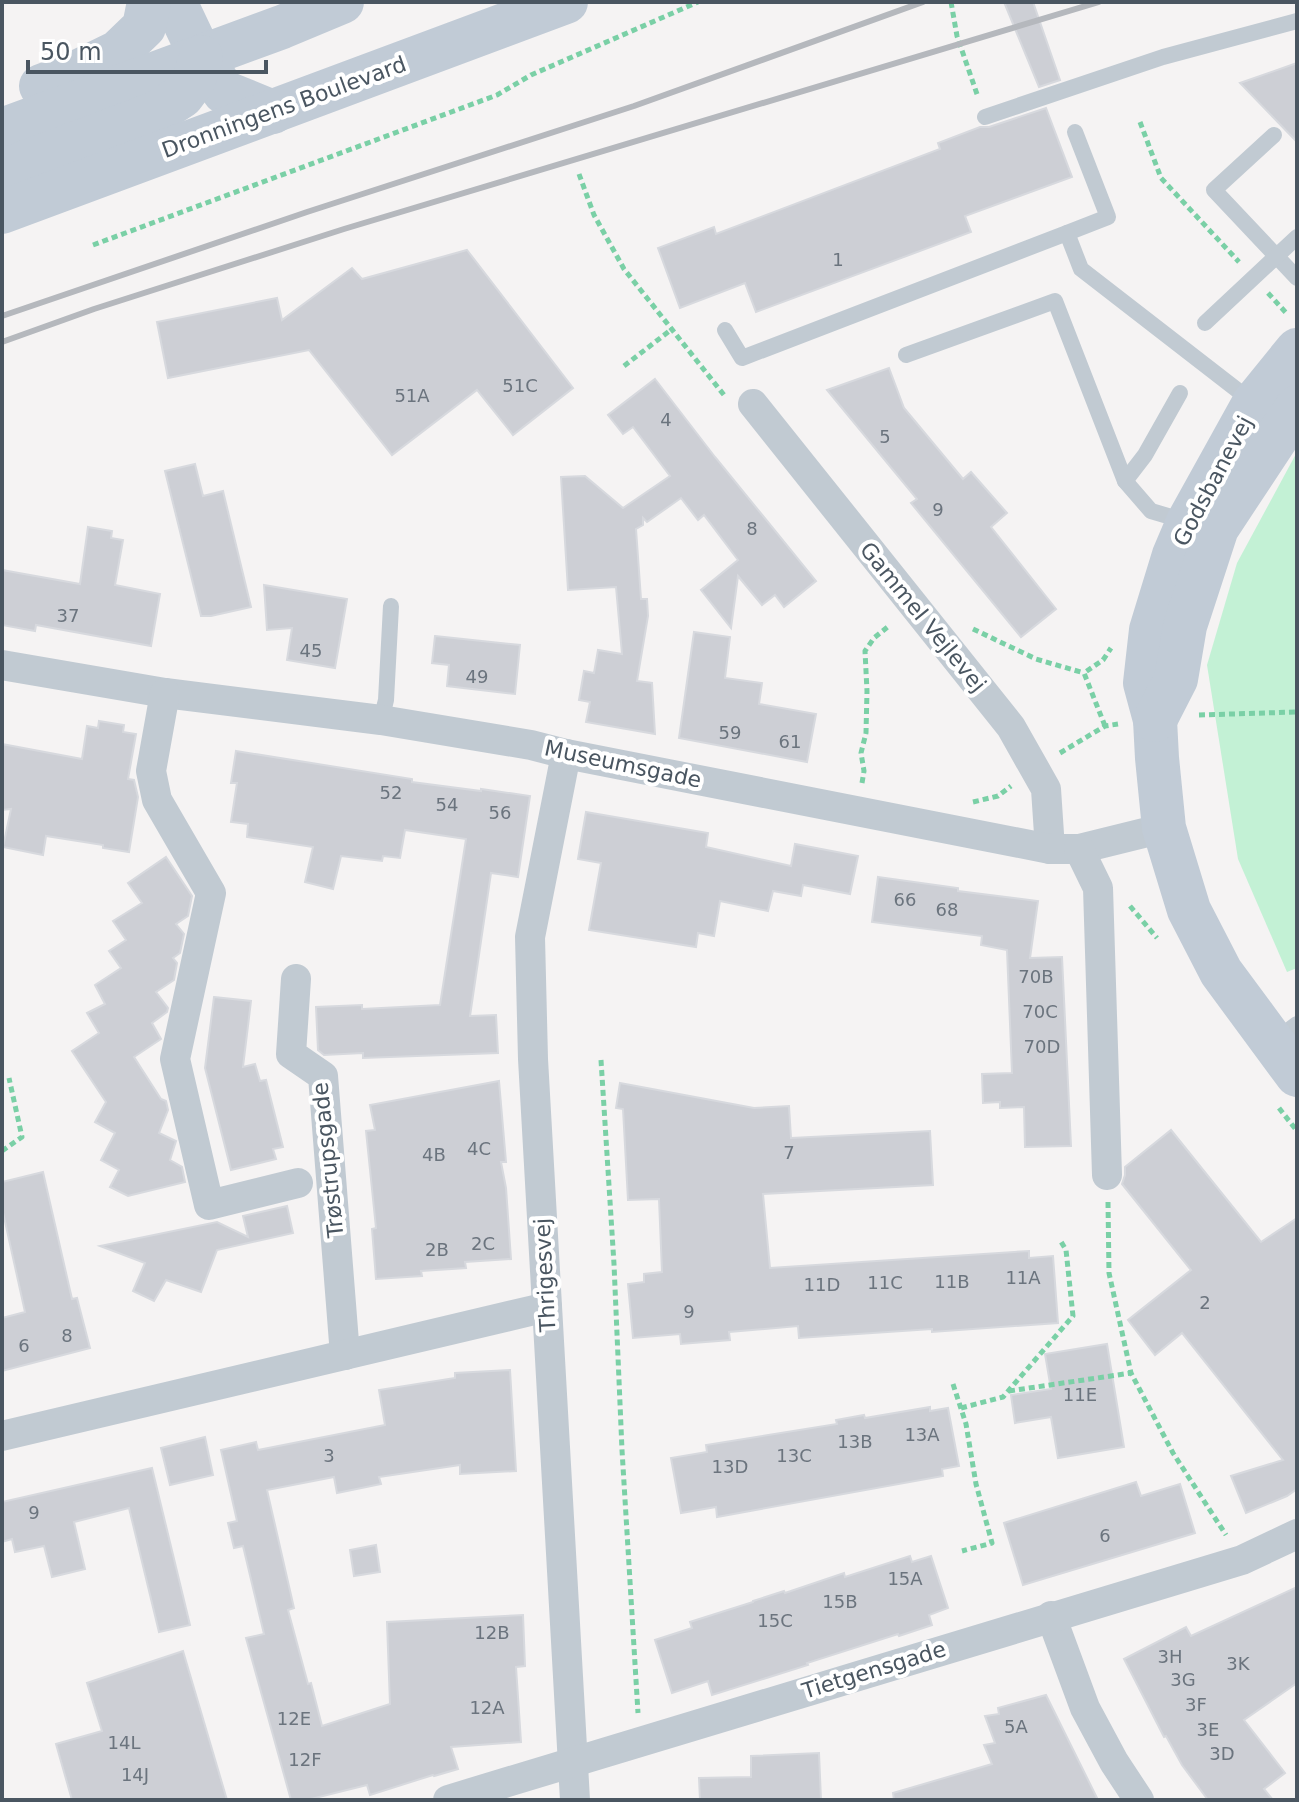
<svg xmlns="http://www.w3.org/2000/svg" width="1299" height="1802" viewBox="0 0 1299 1802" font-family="'DejaVu Sans',sans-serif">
<rect width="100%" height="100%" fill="#f5f3f3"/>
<!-- green -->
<polygon fill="#c3f1d5" points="1297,452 1297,968 1287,972 1238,859 1207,665 1237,563"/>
<!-- building -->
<g fill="#cdcfd5" stroke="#d7d9de" stroke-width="2">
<polygon points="1004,2 1033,2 1060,80 1039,87"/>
<polygon points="1297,63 1297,142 1240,83"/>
<polygon points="1046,108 1072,177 965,216 971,232 756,312 745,283 680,308 658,248 714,227 716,234 940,149 938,143 980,127 989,127"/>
<polygon points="467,250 573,388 513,435 477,390 392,455 309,350 168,378 157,322 277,298 282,320 352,268 362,279"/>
<polygon points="889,368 904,408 963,479 971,472 1007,513 991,527 1056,609 1021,637 911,503 917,499 827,390"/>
<polygon points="655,379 715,457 816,581 784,607 775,595 762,605 738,576 731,628 701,590 738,560 704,515 698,520 681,498 647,522 643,518 643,525 636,529 641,599 647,599 648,616 637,681 652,683 655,734 586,722 590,702 579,700 584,671 594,673 598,650 622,654 616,587 568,590 561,477 585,476 623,508 670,476 633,427 623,434 608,415"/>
<polygon points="195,464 203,496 223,491 251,607 211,616 201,616 165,471"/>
<polygon points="88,527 112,531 111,538 123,540 115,585 160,594 151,646 36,625 35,631 2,625 2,570 80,584"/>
<polygon points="264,585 347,599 335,668 287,660 292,628 267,630"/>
<polygon points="694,632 730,637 725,678 762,683 759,704 816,714 807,762 679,738"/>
<polygon points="435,636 520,645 515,694 447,686 449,665 432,663"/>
<polygon points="99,721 124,725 123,732 136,734 128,779 134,780 138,797 129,852 103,848 103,845 46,836 43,855 3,847 11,809 2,810 2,744 82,759 87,726 98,728"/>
<polygon points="236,751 412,779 412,782 481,791 481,789 530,796 518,877 491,873 470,1016 496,1015 498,1053 363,1058 363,1053 324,1055 318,1050 316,1007 362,1005 362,1009 440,1005 466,839 405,830 400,858 383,856 382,861 341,856 333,889 305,882 313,847 247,837 248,824 231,822 237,783 231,783"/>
<polygon points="586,812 708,833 706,847 791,866 795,844 858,856 850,894 803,885 801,896 773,891 768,911 720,901 714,936 698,933 696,947 589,930 601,863 578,859"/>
<polygon points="166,857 192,896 188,916 176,924 184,934 180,953 173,958 177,963 174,980 156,992 168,1008 167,1012 152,1023 161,1039 134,1057 161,1099 166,1101 168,1110 159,1133 176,1141 170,1160 182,1167 185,1182 128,1196 110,1187 119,1170 101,1160 115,1133 95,1122 106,1102 72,1051 99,1033 87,1013 105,1004 95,985 121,968 109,951 126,940 113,921 142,903 128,883"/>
<polygon points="878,877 958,888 958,891 1038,901 1030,958 1062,957 1071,1146 1025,1147 1024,1107 1000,1108 1000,1102 983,1103 982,1074 1012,1073 1007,950 981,945 982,936 872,922"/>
<polygon points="214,997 251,1001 243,1067 255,1064 260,1081 266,1080 283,1147 273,1149 276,1159 231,1170 205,1068"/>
<polygon points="499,1081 506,1162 501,1162 506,1188 511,1259 465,1262 466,1268 421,1271 422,1276 376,1279 372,1229 376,1228 366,1131 375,1130 370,1105"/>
<polygon points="620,1083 754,1108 789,1106 791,1138 930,1131 933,1185 763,1194 770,1268 1029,1251 1029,1258 1053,1256 1058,1323 932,1332 932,1329 799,1338 798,1326 729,1332 730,1340 681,1344 680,1334 633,1338 628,1284 644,1282 644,1274 662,1272 659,1199 628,1200 623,1109 616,1108"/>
<polygon points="1171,1130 1261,1242 1297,1218 1297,1489 1287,1496 1246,1513 1231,1476 1283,1460 1182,1333 1155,1355 1128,1320 1191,1270 1122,1184 1125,1175 1125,1167"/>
<polygon points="43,1172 72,1299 77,1298 90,1348 2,1371 2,1318 25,1312 2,1208 2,1182"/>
<polygon points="287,1206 293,1233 217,1250 201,1292 166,1280 154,1301 133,1291 145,1263 100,1246 217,1222 248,1237 243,1216"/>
<polygon points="1107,1344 1124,1447 1058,1458 1051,1417 1015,1423 1011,1395 1051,1389 1045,1354"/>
<polygon points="510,1370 516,1471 460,1474 460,1465 379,1477 381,1484 337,1493 334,1477 267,1490 294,1608 288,1610 308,1684 311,1683 322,1726 390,1704 387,1622 523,1615 525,1666 516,1667 521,1742 451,1747 458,1769 434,1776 433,1775 370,1795 367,1785 307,1800 291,1800 246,1638 264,1634 243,1546 234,1548 228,1523 237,1521 221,1450 256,1442 258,1450 385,1425 379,1390 455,1378 455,1373"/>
<polygon points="930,1407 930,1411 948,1408 959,1466 942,1469 943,1476 717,1517 716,1507 681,1513 671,1458 707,1452 706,1445 837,1424 836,1420 864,1415 865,1418"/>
<polygon points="205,1437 213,1475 170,1485 161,1448"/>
<polygon points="152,1468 190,1625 159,1632 129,1508 74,1522 85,1569 52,1577 44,1546 15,1552 12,1539 2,1542 2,1502"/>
<polygon points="1136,1482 1141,1496 1180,1484 1195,1533 1023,1585 1004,1523"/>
<polygon points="376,1545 380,1572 354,1576 350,1550"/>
<polygon points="910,1556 912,1562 931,1556 948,1608 929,1615 932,1625 899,1636 898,1634 807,1663 808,1665 712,1695 708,1681 672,1693 655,1640 692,1628 690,1622 753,1602 753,1601 784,1591 785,1593 844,1573 845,1577"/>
<polygon points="1297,1587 1297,1683 1244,1720 1285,1773 1264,1789 1273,1800 1208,1800 1182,1765 1166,1736 1164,1737 1124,1659 1186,1627 1191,1636"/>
<polygon points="183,1651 227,1800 72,1800 56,1744 102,1731 87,1683"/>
<polygon points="1046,1695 1098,1800 894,1800 893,1793 992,1764 984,1745 995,1743 985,1716 999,1714 998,1708"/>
<polygon points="819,1753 821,1800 700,1800 699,1778 751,1777 751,1756"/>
</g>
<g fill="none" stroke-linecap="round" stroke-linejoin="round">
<!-- path -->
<g stroke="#7ad0a6" stroke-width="5" stroke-dasharray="6 4" stroke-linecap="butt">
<polyline points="951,2 957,36 978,97"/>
<polyline points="1140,122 1161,178 1239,262"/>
<polyline points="579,174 594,215 624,269 724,395"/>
<polyline points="93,245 497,95 531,75 698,2"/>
<polyline points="1268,293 1288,315"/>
<polyline points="624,366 672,329"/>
<polyline points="973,629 1036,659 1084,673"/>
<polyline points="1199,715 1297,712"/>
<polyline points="1105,726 1084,673 1103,660 1111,648"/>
<polyline points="1060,753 1105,726 1118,724"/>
<polyline points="862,783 864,771 861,753 866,733 867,691 865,651 874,638 890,625"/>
<polyline points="973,802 998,796 1011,786"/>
<polyline points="1130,906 1157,938"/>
<polyline points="601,1060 614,1264 622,1450 638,1713"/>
<polyline points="1279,1108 1297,1131"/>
<polyline points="2,1151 22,1137 9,1078"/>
<polyline points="1108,1202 1109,1273 1131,1373 1173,1453 1226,1535"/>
<polyline points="953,1384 966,1424 976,1484 992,1543 962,1551"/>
<polyline points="1009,1391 1131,1373"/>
<polyline points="961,1408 1003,1397 1073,1316 1066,1250 1060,1240"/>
</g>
<!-- lane -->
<g stroke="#c1cad2" stroke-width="16">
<polyline points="985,117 1163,57 1297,21"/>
<polyline points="1274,135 1214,190 1297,278"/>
<polyline points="1067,233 1108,217 1075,132"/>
<polyline points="1205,323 1297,237"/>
<polyline points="725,330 742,358 1067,233 1081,269 1254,403"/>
<polyline points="906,355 1055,301 1125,481 1151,511 1185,521"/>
<polyline points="1125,481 1145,455 1180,393"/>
<polyline points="381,720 386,700 391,606"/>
<polyline points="1273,1042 1297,1024"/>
</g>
<!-- street -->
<g stroke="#c1cad2" stroke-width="30">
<polyline points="753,404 1011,727 1046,789 1050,849"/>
<polyline points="2,665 165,693 381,720 531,745 566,754 1050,849 1079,849 1164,828"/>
<polyline points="165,693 151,771 157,800 211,893 175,1059 209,1205 298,1183"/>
<polyline points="566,754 530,937 533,1059 575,1800"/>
<polyline points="1079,849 1098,888 1107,1175"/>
<polyline points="296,979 291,1054 323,1076 345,1355"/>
<polyline points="2,1436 547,1307"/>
<polyline points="1051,1616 1085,1708 1114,1762 1139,1800"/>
<polyline points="448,1800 1242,1560 1297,1534"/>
</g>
<!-- secondary -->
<g stroke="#c1cbd6" stroke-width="44">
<polyline points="175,2 201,57 224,92 273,112"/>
<polyline points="41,86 73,74 118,52 144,27 149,2"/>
<polyline points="2,130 282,27 342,2"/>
<polyline points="2,171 156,113 182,96 194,80 201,57"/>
<polyline points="2,212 566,2"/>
<polyline points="1297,350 1254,403 1188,522 1174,555 1151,630 1145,683 1155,720 1157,758 1164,828 1189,910 1221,972 1297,1075"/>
<polyline points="1155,720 1176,679 1185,626 1217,528 1297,407"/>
</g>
<!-- rail -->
<g stroke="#b5b8bd" stroke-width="6">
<polyline points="2,316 307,212 634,106 923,2"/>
<polyline points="2,342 94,309 344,229 1099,2"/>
</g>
</g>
<g text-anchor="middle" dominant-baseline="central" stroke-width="8" stroke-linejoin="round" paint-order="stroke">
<!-- number labels -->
<g font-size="18" fill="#6b747e">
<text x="838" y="259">1</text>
<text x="520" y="385">51C</text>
<text x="412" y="395">51A</text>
<text x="666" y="419">4</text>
<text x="885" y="436">5</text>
<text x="938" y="509">9</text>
<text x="752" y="528">8</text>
<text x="68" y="615">37</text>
<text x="311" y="650">45</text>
<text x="477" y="676">49</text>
<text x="730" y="732">59</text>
<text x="790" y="741">61</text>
<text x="391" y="792">52</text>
<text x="447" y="804">54</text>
<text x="500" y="812">56</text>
<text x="905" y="899">66</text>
<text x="947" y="909">68</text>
<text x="1036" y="976">70B</text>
<text x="1040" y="1011">70C</text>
<text x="1042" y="1046">70D</text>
<text x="479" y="1148">4C</text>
<text x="789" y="1152">7</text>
<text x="434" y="1154">4B</text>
<text x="483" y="1243">2C</text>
<text x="437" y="1249">2B</text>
<text x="1023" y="1277">11A</text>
<text x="952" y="1281">11B</text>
<text x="885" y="1282">11C</text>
<text x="822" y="1284">11D</text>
<text x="1205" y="1302">2</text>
<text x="689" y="1311">9</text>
<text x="67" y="1335">8</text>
<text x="24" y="1345">6</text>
<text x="1080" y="1394">11E</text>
<text x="922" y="1434">13A</text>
<text x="855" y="1441">13B</text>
<text x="329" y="1455">3</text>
<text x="794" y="1455">13C</text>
<text x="730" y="1466">13D</text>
<text x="34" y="1512">9</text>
<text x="1105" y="1535">6</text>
<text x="905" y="1578">15A</text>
<text x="840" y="1601">15B</text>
<text x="775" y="1620">15C</text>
<text x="492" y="1632">12B</text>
<text x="1170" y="1656">3H</text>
<text x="1238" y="1663">3K</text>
<text x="1183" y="1679">3G</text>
<text x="1196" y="1704">3F</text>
<text x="487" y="1707">12A</text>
<text x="294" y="1718">12E</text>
<text x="1016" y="1726">5A</text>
<text x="1208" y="1729">3E</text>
<text x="124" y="1742">14L</text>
<text x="1222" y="1753">3D</text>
<text x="305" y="1759">12F</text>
<text x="135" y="1774">14J</text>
</g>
<!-- street labels -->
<g font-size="22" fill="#4a5661" stroke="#fff">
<text transform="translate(284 107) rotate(-20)">Dronningens Boulevard</text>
<text transform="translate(1213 481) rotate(-62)">Godsbanevej</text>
<text transform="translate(923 617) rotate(51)">Gammel Vejlevej</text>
<text transform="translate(623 764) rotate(12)">Museumsgade</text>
<text transform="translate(328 1160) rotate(-96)">Trøstrupsgade</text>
<text transform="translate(545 1275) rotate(-93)">Thrigesvej</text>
<text transform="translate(874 1670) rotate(-17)">Tietgensgade</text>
</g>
</g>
<!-- border -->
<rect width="1299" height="1802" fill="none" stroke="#4a5661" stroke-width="8"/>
<!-- scale -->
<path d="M28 60v12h238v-12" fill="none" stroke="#4a5661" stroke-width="4"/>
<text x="40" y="60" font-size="24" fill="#4a5661" stroke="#ffffff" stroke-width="6" paint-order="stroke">50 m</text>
</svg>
